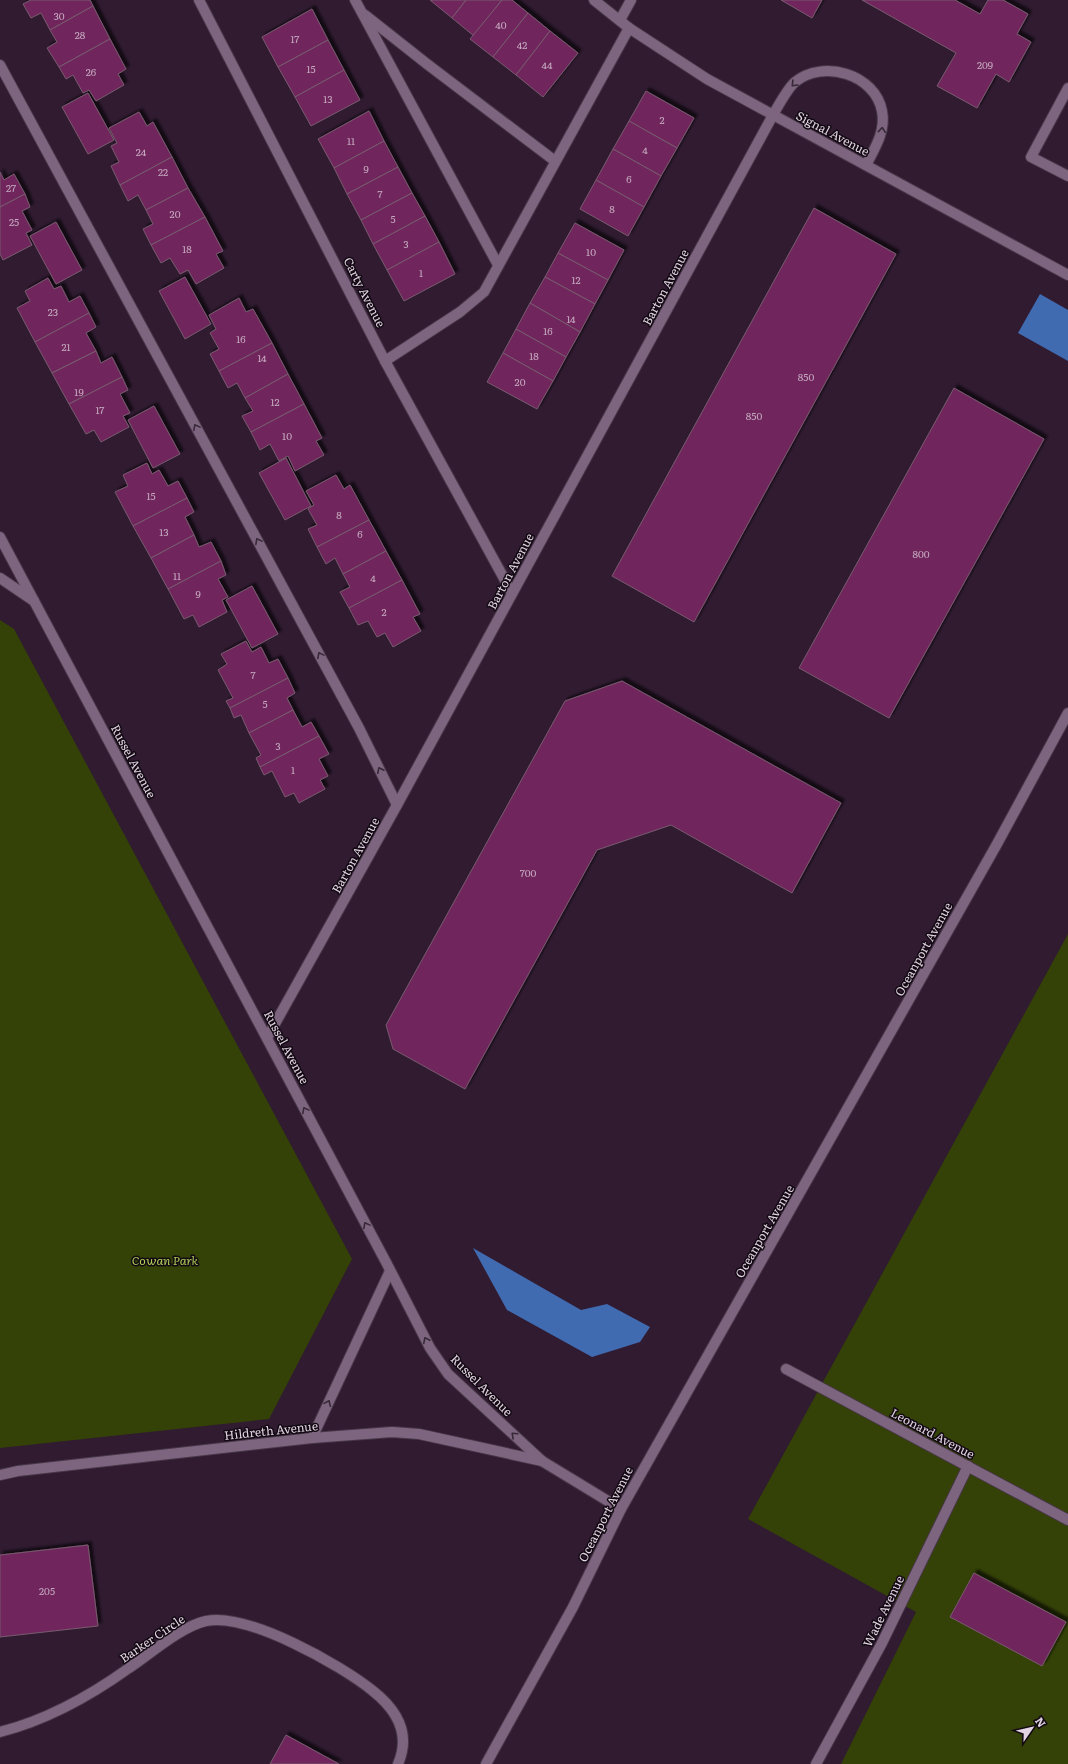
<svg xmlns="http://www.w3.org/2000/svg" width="1068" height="1764" viewBox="0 0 1068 1764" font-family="Literata,serif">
<defs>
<filter id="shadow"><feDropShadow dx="3.5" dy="-3.5" stdDeviation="1" flood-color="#0009"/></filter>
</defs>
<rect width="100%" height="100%" fill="#301b31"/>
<!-- green -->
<g fill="#344107">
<polygon points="0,620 14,629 352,1259 269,1419 0,1448"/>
<polygon points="1068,934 1068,1764 841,1764 916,1612 748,1519"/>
</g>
<!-- water -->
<g fill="#416bb1">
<polygon points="1040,294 1068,310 1068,361 1018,333"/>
<polygon points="473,1248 581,1310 607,1304 650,1327 640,1342 592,1357 507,1310"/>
</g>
<!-- building -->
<g fill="#6f285c" stroke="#795a6f" filter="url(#shadow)">
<polygon points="31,0 90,0 93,6 50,30 41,13 31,18 23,4"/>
<polygon points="430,0 466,0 452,18"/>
<polygon points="466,0 502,0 474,36 452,18"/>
<polygon points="502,0 512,0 528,13 493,57 470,39"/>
<polygon points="781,0 822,0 812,18"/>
<polygon points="862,0 955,0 980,14 988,0 1003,0 1028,14 1017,34 1031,42 1009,82 996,74 977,108 937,86 956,53"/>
<polygon points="93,6 110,39 59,67 47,48 57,42 50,30"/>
<polygon points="312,9 328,40 278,67 262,37"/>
<polygon points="528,13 550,31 516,75 493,57"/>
<polygon points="550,31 578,53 543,97 516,75"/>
<polygon points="110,39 126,69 118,74 124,85 96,101 89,90 83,93 73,75 66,79 59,67"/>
<polygon points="328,40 344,70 295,97 278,67"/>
<polygon points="344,70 360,100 311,126 295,97"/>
<polygon points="646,91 694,118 677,148 629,121"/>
<polygon points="88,93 114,140 88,154 62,107"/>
<polygon points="369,111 384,141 334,168 318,139"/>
<polygon points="139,112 147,126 153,122 172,157 120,185 111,166 119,162 111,146 117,143 109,128"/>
<polygon points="629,121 677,148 661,176 613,149"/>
<polygon points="384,141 398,167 347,194 334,168"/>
<polygon points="613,149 661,176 644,207 596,180"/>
<polygon points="172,157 188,188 146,210 138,195 128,201 120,185"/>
<polygon points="398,167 412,193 361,220 347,194"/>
<polygon points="0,172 4,180 14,174 25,194 0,207"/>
<polygon points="596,180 644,207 628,236 580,209"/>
<polygon points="188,188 205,217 151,245 143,229 153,224 146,210"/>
<polygon points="412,193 425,216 373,244 361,220"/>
<polygon points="25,194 30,207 22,211 32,230 26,233 32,245 3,260 0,254 0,207"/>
<polygon points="814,208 896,254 694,622 612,576"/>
<polygon points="425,216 439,242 387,270 373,244"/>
<polygon points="205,217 223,251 216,254 224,268 196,284 188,270 180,274 170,258 161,263 151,245"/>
<polygon points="56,222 82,270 56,284 30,236"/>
<polygon points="575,223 624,250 608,280 558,253"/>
<polygon points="439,242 455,274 404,301 387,270"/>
<polygon points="558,253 608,280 595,304 545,277"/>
<polygon points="185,277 211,324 185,339 159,291"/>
<polygon points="545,277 595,304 580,332 530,303"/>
<polygon points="48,278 54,289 61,286 69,302 80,296 89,313 35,342 17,308 30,301 25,291"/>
<polygon points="239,298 246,312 253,309 272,343 219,371 210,354 219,349 210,333 216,329 209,315"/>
<polygon points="530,303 580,332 566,357 516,329"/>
<polygon points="89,313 96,327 86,333 96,351 52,373 35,342"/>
<polygon points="516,329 566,357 553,381 503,353"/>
<polygon points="272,343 288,374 245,398 237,383 228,388 219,371"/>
<polygon points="96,351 101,363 112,357 122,377 69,404 52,373"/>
<polygon points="503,353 553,381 537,409 487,382"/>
<polygon points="288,374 304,404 251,432 242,416 253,411 245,398"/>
<polygon points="122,377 128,390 120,394 130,413 123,416 129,427 101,442 94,430 86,434 69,404"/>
<polygon points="954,388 1044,439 889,718 799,668"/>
<polygon points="304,404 322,438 316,441 324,455 295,471 288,456 279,461 270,444 260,450 251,432"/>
<polygon points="154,406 180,454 153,468 128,420"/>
<polygon points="286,458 311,506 285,520 259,473"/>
<polygon points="147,463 152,474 159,470 168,486 178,481 187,498 133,526 115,492 128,486 123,475"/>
<polygon points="336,475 344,489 350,485 369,520 317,547 308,529 317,525 308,509 314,505 306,491"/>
<polygon points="187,498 194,512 185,517 194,535 151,558 133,526"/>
<polygon points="369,520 386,551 343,574 335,558 326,564 317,547"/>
<polygon points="194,535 199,547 211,542 221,561 168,589 151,558"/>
<polygon points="386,551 402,580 349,608 340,592 350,587 343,574"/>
<polygon points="221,561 226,575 218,579 228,597 222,600 227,612 199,627 193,615 184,619 168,589"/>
<polygon points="402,580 420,614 413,617 421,631 393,647 385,633 377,637 368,621 358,625 349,608"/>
<polygon points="252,586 278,634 252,648 226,600"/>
<polygon points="246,641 252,652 261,647 269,663 278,659 288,678 230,708 226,701 233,698 218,670 227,664 221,654"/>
<polygon points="288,678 295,693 287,698 293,710 249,733 241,715 234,718 230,708"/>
<polygon points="622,681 841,803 792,893 671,825 597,850 465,1089 393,1049 386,1025 565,701"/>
<polygon points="293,710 302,727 311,722 319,736 260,767 256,758 261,755 249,733"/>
<polygon points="319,736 329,754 319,759 328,776 320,780 325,789 299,803 294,793 285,797 272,771 264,775 260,767"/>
<polygon points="88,1545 98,1626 0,1637 0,1555"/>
<polygon points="974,1573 1066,1622 1042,1666 950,1617"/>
<polygon points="286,1735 339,1764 270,1764"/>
</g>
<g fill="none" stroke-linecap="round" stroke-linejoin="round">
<!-- lane casing -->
<g stroke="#483749" stroke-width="12">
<g id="lane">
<polyline points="355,0 498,265"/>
<polyline points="365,15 427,64 555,161"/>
<polyline points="0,65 359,728 397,805"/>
<polyline points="1068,88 1031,157 1068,176"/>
<path d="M 773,115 C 778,106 788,88 795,82 C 823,59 875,74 882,111 C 886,131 875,148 866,165"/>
<polyline points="385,361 460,312 484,292 629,28"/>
<polyline points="786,1369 1068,1520"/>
<path d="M 0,1732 C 47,1720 90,1696 129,1668 C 150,1654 182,1626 206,1621 C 247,1612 341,1665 373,1691 C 397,1710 411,1734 398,1764"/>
<polyline points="816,1764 882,1643 968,1466"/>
</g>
</g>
<!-- street casing -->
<g stroke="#483749" stroke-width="12">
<g id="street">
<polyline points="199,0 385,361 512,593"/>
<polyline points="594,0 629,28 707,79 1068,275"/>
<polyline points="620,20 631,0"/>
<polyline points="0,537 387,1264 430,1348 448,1374 542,1461"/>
<polyline points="0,578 34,601"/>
<polyline points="267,1038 397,805 773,115"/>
<polyline points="312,1438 390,1271"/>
</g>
</g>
<!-- secondary casing -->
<g stroke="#483749" stroke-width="12">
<g id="secondary">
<polyline points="0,1475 18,1471 312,1438 392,1432 419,1434 542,1461 621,1509"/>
<polyline points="486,1764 573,1607 621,1509 997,844 1068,713"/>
</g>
</g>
<!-- lane -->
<use href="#lane" stroke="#7e657f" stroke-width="10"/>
<!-- street -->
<use href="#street" stroke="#7e657f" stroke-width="10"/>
<!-- secondary -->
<use href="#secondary" stroke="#7e657f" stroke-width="10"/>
</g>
<!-- one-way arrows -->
<defs><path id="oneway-chevron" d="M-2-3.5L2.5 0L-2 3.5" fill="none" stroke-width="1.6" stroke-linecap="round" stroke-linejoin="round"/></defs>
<g stroke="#382939">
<use href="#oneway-chevron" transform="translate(794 84) rotate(134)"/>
<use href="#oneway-chevron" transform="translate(882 130) rotate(-84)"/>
<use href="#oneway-chevron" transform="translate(196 427) rotate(-118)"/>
<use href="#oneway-chevron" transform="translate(258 541) rotate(-118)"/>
<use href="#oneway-chevron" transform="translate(320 655) rotate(-118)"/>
<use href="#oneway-chevron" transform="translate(380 770) rotate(-116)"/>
<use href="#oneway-chevron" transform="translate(305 1110) rotate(-118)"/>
<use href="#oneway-chevron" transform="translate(366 1225) rotate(-118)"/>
<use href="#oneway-chevron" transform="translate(426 1340) rotate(-117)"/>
<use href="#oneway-chevron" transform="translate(328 1403) rotate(-66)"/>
<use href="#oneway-chevron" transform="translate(514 1435) rotate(-137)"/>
</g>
<g text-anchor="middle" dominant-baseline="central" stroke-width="3" stroke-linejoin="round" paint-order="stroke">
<!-- number labels -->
<g font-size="10" fill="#c5a9c0">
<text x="59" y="15">30</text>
<text x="501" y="24">40</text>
<text x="80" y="34">28</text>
<text x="295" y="38">17</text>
<text x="522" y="44">42</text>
<text x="547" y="64">44</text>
<text x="985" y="64">209</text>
<text x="311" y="68">15</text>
<text x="91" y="71">26</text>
<text x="328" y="98">13</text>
<text x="662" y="119">2</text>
<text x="351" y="140">11</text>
<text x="645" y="149">4</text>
<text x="141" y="151">24</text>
<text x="366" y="168">9</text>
<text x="163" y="171">22</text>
<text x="629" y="178">6</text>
<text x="11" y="187">27</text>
<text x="380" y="193">7</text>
<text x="612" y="208">8</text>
<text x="175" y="213">20</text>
<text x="393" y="218">5</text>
<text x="14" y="221">25</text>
<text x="406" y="243">3</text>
<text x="187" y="248">18</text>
<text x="591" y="251">10</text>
<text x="421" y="272">1</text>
<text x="576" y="279">12</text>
<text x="53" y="311">23</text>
<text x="571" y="318">14</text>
<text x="548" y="330">16</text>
<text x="241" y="338">16</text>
<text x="66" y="346">21</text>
<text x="534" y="355">18</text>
<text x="262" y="357">14</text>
<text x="806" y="376">850</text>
<text x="520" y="381">20</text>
<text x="79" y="391">19</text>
<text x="275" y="401">12</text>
<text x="100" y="409">17</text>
<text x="754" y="415">850</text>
<text x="287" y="435">10</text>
<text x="151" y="495">15</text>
<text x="339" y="514">8</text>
<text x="164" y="531">13</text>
<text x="360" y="533">6</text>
<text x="921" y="553">800</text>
<text x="177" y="575">11</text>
<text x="373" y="577">4</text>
<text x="198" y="593">9</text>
<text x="384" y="611">2</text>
<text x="253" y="674">7</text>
<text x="265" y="703">5</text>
<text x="278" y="745">3</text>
<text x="293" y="769">1</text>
<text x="528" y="872">700</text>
<text x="47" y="1590">205</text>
</g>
<!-- street labels -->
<g font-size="12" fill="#e2d4e2" stroke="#120913">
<text transform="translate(833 133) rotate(28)">Signal Avenue</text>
<text transform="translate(665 287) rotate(-62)">Barton Avenue</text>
<text transform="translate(365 292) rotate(63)">Carty Avenue</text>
<text transform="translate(510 571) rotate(-62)">Barton Avenue</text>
<text transform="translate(134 761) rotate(62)">Russel Avenue</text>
<text transform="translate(355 855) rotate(-61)">Barton Avenue</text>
<text transform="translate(923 949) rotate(-61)">Oceanport Avenue</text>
<text transform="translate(287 1047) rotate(62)">Russel Avenue</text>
<text transform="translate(764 1231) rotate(-60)">Oceanport Avenue</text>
<text transform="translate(482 1385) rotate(45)">Russel Avenue</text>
<text transform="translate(271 1430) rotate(-6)">Hildreth Avenue</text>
<text transform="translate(933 1433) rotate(28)">Leonard Avenue</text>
<text transform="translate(605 1514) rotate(-63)">Oceanport Avenue</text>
<text transform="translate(883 1611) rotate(-64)">Wade Avenue</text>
<text transform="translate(152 1638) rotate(-34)">Barker Circle</text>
</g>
<!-- park labels -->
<g font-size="12" font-style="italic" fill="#b0cf59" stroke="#120913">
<text x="165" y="1260">Cowan Park</text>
</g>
</g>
<!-- north arrow -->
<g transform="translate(1032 1728) rotate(56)" stroke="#120913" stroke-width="3" paint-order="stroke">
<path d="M0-3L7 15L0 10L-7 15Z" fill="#e2d4e2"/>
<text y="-6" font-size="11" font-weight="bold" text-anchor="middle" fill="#e2d4e2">N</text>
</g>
</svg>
